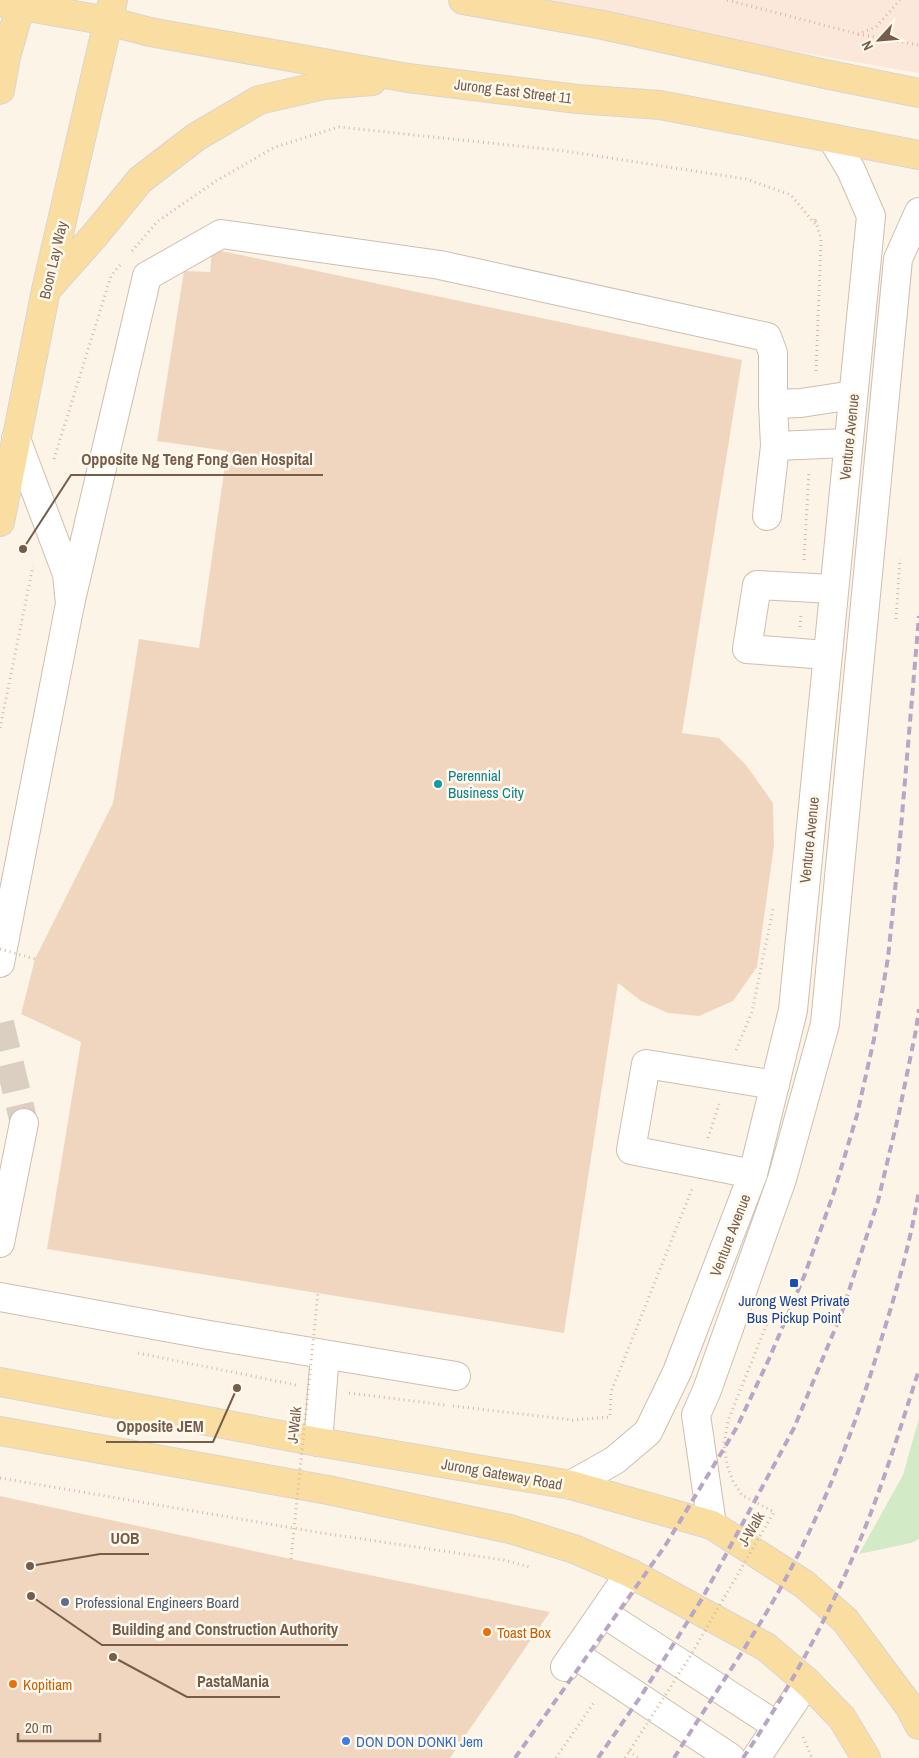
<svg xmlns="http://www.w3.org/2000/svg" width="919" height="1758" viewBox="0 0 919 1758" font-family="'Archivo Narrow',sans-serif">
<rect width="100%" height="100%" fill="#fcf5e7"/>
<!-- commercial -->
<polygon fill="#fce7db" points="497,0 919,0 919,73"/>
<!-- green -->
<polygon fill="#d2eac5" points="919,1418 919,1539 911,1543 859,1554 903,1475"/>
<!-- building -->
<g fill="#f1d6bf">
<polygon points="212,249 742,360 682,733 719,738 746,765 773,803 774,846 757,967 733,1001 699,1016 668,1013 641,1001 618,983 564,1333 47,1249 81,1042 21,1014 35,959 113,803 139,639 199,648 227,451 157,441 184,271 210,272"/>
<polygon points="0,1496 291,1559 550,1612 450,1758 0,1758"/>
</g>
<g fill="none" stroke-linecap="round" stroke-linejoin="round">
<!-- minor-tunnel -->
<polyline stroke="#dacfc0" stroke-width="28" stroke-dasharray="28 14" stroke-linecap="butt" points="0,1023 24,1123"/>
<!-- minor casing -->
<g stroke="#cebead" stroke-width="30">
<g id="minor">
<polyline points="773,404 801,403 853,395"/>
<polyline points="775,446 848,443"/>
<polyline points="70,604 147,276 221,234 440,265 767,337 773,353 773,404 775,446 767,516"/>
<polyline points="827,655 747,649 757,585 834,589"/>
<polyline points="0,963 70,604 67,574 16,439"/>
<polyline points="753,1174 631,1150 646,1064 775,1085"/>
<polyline points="0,1243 24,1123"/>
<polyline points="0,1297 209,1335 456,1376"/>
<polyline points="318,1442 325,1355"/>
<polyline points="571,1485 615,1460 648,1432 677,1372 753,1174 793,1010 871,216 851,170 833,140"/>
<polyline points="712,1525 696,1415 707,1390 782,1179 825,1024 898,259 919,212"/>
<polyline points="603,1613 777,1726"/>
<polyline points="574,1654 731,1758"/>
<polyline points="565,1667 630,1573"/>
<polyline points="756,1758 807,1682"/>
</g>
</g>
<!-- major casing -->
<g stroke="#dbd5d0" stroke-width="30">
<g id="major">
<polyline points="463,0 603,25 825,74 919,93"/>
<polyline points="0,2 108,21 150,32 408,78 577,99 660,105 919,155"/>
<polyline points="0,90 6,57 22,0"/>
<polyline points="47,289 95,235 140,180 196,137 259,100 324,85 372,81"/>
<polyline points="0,522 46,290 113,0"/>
<polyline points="0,1382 318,1442 571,1485 712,1525 804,1584 845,1620 909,1706 919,1725"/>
<polyline points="0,1431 328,1490 510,1529 574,1549 630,1573 766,1647 807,1682 842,1718 866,1758"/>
</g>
</g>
<!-- path -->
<g stroke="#d7b9a2" stroke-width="3" stroke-dasharray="1 4" stroke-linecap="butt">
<polyline points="727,0 858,34 876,27 900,0"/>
<polyline points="858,34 919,45"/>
<polyline points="132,251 158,221 216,181 275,147 339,127 565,151 746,179 791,195 815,224 815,218 821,240 816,373"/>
<polyline points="54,459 111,276 120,265"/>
<polyline points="804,560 809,471"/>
<polyline points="896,619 900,559"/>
<polyline points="800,627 801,613"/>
<polyline points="0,728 33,566"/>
<polyline points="736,1050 752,1012 773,909"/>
<polyline points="708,1138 719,1104"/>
<polyline points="138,1353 296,1385"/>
<polyline points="349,1393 445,1405"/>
<polyline points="453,1406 573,1420 610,1417 611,1392 692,1189"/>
<polyline points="0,1478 322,1533 504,1560 529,1567"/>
<polyline points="803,1737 812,1758"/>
<polyline points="629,1751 638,1758"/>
<polyline points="556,1758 595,1701"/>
</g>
<!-- minor -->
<use href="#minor" stroke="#fff" stroke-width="28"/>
<!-- major -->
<use href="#major" stroke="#fadea1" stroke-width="28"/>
<!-- rail -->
<g stroke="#b9a5c6" stroke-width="4" stroke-dasharray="8 5" stroke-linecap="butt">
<polyline points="515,1758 665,1546 737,1427 769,1359 805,1274 834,1192 857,1115 874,1039 888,958 899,851 919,616"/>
<polyline points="598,1758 641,1696 703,1597 794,1428 842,1312 878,1201 899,1113 916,1030 919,1009"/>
<path d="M 674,1758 C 704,1710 736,1663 765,1615 C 817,1528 854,1433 882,1337 C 897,1289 911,1240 919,1190"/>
<path d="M 743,1758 C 803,1670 852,1571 886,1471 C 898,1437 908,1403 919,1370"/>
</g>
<!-- path-bridge -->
<g stroke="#d7b9a2" stroke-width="3" stroke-dasharray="1 4" stroke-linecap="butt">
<polyline points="0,949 35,959"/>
<polyline points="291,1559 318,1293"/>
<polyline points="625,1758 689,1658 774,1512 742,1495 733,1481 727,1465 724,1444 728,1421 773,1308"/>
</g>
</g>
<!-- markers -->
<circle fill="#0f9aa8" stroke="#fff9ee" stroke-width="2" cx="438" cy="784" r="5"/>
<rect fill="#1a4fb4" stroke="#fff9ee" stroke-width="2" x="789" y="1278" width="10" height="10" rx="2.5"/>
<circle fill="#5c6f8a" stroke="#fff9ee" stroke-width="2" cx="65" cy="1602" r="5"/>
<g fill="#e8710a" stroke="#fff9ee" stroke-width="2">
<circle cx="487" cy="1632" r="5"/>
<circle cx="13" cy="1684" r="5"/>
</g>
<circle fill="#3f7fe0" stroke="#fff9ee" stroke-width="2" cx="346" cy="1741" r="5"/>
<g text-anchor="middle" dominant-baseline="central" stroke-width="5" stroke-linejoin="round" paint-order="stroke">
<!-- street labels -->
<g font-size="15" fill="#765d4b" stroke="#fff9ee">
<text transform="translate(513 91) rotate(7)">Jurong East Street 11</text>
<text transform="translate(53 260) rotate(-77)">Boon Lay Way</text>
<text transform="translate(849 437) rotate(-84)">Venture Avenue</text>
<text transform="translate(809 840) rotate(-84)">Venture Avenue</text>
<text transform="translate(730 1235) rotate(-69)">Venture Avenue</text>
<text transform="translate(294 1425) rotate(-84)">J-Walk</text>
<text transform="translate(502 1474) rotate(10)">Jurong Gateway Road</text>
<text transform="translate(751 1529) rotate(-60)">J-Walk</text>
</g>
<!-- culture labels -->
<g font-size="15" fill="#0d838f" stroke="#fff9ee" text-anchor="start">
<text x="448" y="775">Perennial<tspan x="448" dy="17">Business City</tspan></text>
</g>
<!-- transit labels -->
<g font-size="15" fill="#164399" stroke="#fff9ee">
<text x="794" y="1300">Jurong West Private<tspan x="794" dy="17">Bus Pickup Point</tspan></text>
</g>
<!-- service labels -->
<g font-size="15" fill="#4e5e75" stroke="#fff9ee" text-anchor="start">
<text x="75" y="1602">Professional Engineers Board</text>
</g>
<!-- food labels -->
<g font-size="15" fill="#c56008" stroke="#fff9ee" text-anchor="start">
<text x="497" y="1632">Toast Box</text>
<text x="23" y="1684">Kopitiam</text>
</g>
<!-- shop labels -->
<g font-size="15" fill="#366cbe" stroke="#fff9ee" text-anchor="start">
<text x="356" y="1741">DON DON DONKI Jem</text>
</g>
</g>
<!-- callouts -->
<path fill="none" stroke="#765d4b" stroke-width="2" d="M23 549L71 475H323M237 1388L213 1442H106M30 1566L100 1554H149M31 1596L102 1645H348M113 1657L187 1697H280"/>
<g fill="#765d4b" stroke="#fff9ee" stroke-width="2">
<circle cx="23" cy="549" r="5"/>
<circle cx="237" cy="1388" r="5"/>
<circle cx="30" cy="1566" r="5"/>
<circle cx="31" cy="1596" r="5"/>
<circle cx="113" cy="1657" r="5"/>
</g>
<g font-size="16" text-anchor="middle" font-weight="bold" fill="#765d4b" stroke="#fff9ee" stroke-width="5" stroke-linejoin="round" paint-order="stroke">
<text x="197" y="465">Opposite Ng Teng Fong Gen Hospital</text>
<text x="160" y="1432">Opposite JEM</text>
<text x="125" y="1544">UOB</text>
<text x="225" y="1635">Building and Construction Authority</text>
<text x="233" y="1687">PastaMania</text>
</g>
<!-- north arrow -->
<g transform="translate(879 40) rotate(244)" stroke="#fff9ee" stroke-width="4" paint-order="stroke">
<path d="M0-4L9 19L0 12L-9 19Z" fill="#765d4b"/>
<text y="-8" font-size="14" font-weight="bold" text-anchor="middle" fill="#765d4b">N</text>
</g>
<!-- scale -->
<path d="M18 1733v8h82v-8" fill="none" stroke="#765d4b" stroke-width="2.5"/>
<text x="25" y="1733" font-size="15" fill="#765d4b" stroke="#fff9ee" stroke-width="4" paint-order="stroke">20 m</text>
</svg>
